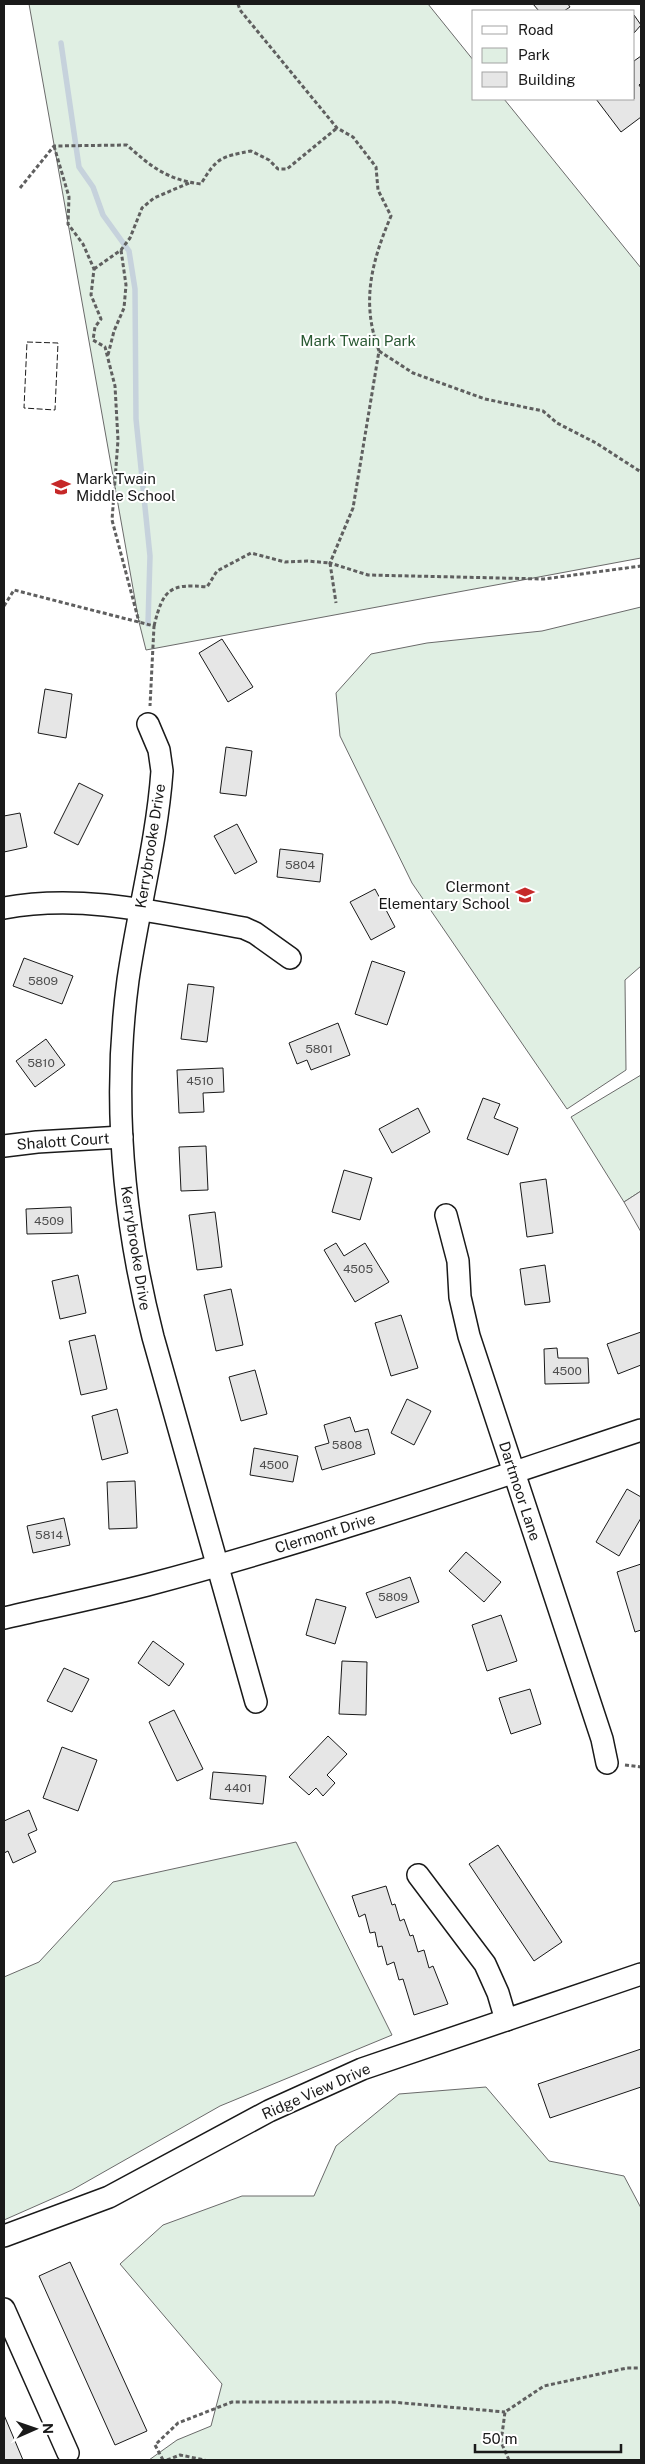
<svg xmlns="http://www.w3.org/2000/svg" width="645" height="2464" viewBox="0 0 645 2464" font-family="'Public Sans',sans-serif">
<rect width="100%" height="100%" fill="#fff"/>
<!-- green -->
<g fill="#e0efe3" stroke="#6a6a6a">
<polygon points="29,4 428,4 474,61 474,99 504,99 641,268 641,558 146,650 139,622"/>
<polygon points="641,607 641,966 625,980 626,1070 567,1109 412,883 340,736 336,693 371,654 427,643 542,631"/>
<polygon points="641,1075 641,1191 624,1202 571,1117"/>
<polygon points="296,1842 392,2035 220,2106 72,2190 4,2220 4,1977 39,1962 113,1882"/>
<polygon points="486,2087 549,2161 624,2176 641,2208 641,2460 149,2460 177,2440 211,2426 222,2384 120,2264 163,2225 242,2196 314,2196 336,2146 399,2094"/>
</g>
<!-- parking -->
<polygon fill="#ededed" stroke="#6a6a6a" points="641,1191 641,1232 624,1202"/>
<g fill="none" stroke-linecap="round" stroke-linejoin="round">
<!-- stream -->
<polyline stroke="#c6d2dc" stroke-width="5.5" points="61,43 79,167 93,187 103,215 129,251 135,289 136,419 150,556 148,624"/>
</g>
<!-- building -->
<g fill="#e6e6e6" stroke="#1a1a1a">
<polygon points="533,4 568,4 570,7 564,11 539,11"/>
<polygon points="634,15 641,25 634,33"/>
<polygon points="641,56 641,83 639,85 641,88 641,117 621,132 596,99 634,99 634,61"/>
<polygon points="222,639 253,687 228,702 199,653"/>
<polygon points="45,689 72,694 66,738 38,733"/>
<polygon points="226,747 252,751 246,796 220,793"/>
<polygon points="79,783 103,795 78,845 54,833"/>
<polygon points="20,813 27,847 4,852 4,816"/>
<polygon points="237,824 257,862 235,874 214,836"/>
<polygon points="280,849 323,854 320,882 277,877"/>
<polygon points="375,889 395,927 371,940 350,902"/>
<polygon points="24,958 73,976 62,1004 13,986"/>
<polygon points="372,961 405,972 387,1025 355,1014"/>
<polygon points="188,984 214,987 207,1042 181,1039"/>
<polygon points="338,1023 350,1055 311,1070 307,1060 297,1064 289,1043"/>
<polygon points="46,1039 65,1065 35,1087 16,1061"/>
<polygon points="223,1068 224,1092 203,1093 204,1112 179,1113 177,1070"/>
<polygon points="483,1098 500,1104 494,1118 518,1128 508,1155 467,1139"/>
<polygon points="418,1108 430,1132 392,1153 379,1129"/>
<polygon points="206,1146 208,1190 181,1191 179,1147"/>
<polygon points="344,1170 372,1178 360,1220 332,1212"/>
<polygon points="546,1179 553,1233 527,1237 520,1183"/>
<polygon points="71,1207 72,1233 27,1234 26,1209"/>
<polygon points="215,1212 222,1267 197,1270 189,1215"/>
<polygon points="336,1243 344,1256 365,1243 389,1282 355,1302 324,1250"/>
<polygon points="545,1265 550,1302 525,1305 520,1269"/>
<polygon points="78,1275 86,1313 60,1319 52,1281"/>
<polygon points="231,1289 243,1345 216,1351 204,1295"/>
<polygon points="401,1315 418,1368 391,1376 375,1323"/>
<polygon points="641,1332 641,1365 618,1374 607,1344"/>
<polygon points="95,1335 107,1389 81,1395 69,1341"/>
<polygon points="557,1348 558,1358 588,1358 589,1383 545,1384 544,1349"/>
<polygon points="255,1370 267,1414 241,1421 229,1377"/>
<polygon points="407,1399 431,1411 414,1445 391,1433"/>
<polygon points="117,1409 128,1453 102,1460 92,1416"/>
<polygon points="350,1417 355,1432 368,1429 375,1454 322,1470 315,1447 329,1443 324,1425"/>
<polygon points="254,1448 298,1456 293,1482 250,1475"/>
<polygon points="135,1481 137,1528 109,1529 107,1482"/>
<polygon points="627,1489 641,1497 641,1518 619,1556 596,1542"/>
<polygon points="64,1518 70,1545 33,1553 27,1526"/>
<polygon points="466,1552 501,1582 484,1602 449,1571"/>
<polygon points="641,1564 641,1630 635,1632 617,1572"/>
<polygon points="410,1577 419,1602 376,1618 366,1593"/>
<polygon points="316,1599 346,1607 335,1644 306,1635"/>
<polygon points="501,1615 517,1661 487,1671 472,1625"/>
<polygon points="153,1641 184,1664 169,1686 138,1663"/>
<polygon points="342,1661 367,1662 366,1715 339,1714"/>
<polygon points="64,1668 89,1679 72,1712 47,1701"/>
<polygon points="530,1689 541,1724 511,1734 499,1698"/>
<polygon points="174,1710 203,1769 177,1781 149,1722"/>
<polygon points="328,1736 347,1754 327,1775 335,1783 323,1796 316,1788 309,1795 289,1777"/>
<polygon points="62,1747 97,1760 78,1811 43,1798"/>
<polygon points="213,1772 266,1776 263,1804 210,1799"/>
<polygon points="29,1810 37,1830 28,1834 36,1852 13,1863 8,1851 4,1853 4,1821"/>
<polygon points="498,1845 562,1942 534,1961 469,1864"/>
<polygon points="386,1886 392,1905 395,1904 400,1921 404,1919 410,1936 413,1935 418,1952 424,1950 429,1968 433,1966 448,2004 414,2015 403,1979 399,1980 394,1962 387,1965 382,1946 378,1947 375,1932 370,1933 365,1914 359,1917 352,1896"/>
<polygon points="641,2049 641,2087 550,2118 538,2084"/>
<polygon points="70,2262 147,2431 115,2445 39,2276"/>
<polygon points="4,2415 23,2460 4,2460"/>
</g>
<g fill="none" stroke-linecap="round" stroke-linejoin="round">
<!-- minor casing -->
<g stroke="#1a1a1a" stroke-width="24">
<g id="minor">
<path d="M 148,724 L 159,750 L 162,771 C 157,841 138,911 128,980 C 112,1100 123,1220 153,1337 L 256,1702"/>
<path d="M 4,908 C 84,893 164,914 244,928 L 255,933 L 290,958"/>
<polyline points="4,1146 37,1142 122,1137"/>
<polyline points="446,1215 458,1261 460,1297 469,1336 602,1739 607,1763"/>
<path d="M 4,1618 C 52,1607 100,1597 147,1585 C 314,1541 478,1484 641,1430"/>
<polyline points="418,1875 485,1964 498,1993 506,2020"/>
<polyline points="4,2236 109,2197 269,2111 362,2069 641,1974"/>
<polyline points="4,2309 68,2453"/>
</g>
</g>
<!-- path -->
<g stroke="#5f5f5f" stroke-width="3" stroke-dasharray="4 2.5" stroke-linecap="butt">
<path d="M 238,4 L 240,10 L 337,128 L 353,137 L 376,167 L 378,190 L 391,216 C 371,263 361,303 379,351 L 353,508 L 330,563 L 368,575 L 544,579 L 641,566"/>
<polyline points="54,146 69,197 68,224 83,244 94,269 91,295 101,319 95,327 93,340 105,347 115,386 118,440 112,520 139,622"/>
<path d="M 20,188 L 54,146 L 127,145 C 151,167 168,180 201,184 C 217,157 221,157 251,151 L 269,160 L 278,169 L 287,169 L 337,128"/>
<polyline points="94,269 121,250 130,238 142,208 154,198 189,183"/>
<polyline points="379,351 413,373 485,399 543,411 557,423 596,443 641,472"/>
<polyline points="108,355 114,331 124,308 126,285 121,250"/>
<polyline points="4,606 14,590 154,626 150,706"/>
<path d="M 154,626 C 163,590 169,583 207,587 L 217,571 L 251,553 L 285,562 L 307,561 L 330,563 L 336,603"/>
<polyline points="625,1765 641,1767"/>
<polyline points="163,2460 155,2445 178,2423 232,2402 392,2402 505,2412"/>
<polyline points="167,2460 180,2455 205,2460"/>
<polyline points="509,2460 501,2442 505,2412 544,2386 627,2368 641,2368"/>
</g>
<!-- minor -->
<use href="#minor" stroke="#fff" stroke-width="21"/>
<!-- fence -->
<polygon stroke="#1a1a1a" stroke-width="1" stroke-dasharray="6 2.5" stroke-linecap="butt" points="27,342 58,343 55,410 24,408"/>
</g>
<!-- icons -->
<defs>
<g id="school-bare" transform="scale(1.5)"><path d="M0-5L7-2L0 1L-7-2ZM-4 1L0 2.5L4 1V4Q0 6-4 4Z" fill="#c62828" stroke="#fff" stroke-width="2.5" paint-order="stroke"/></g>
</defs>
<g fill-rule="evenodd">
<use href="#school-bare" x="61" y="487"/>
<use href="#school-bare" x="525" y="895"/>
</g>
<g text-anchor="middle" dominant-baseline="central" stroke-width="4" stroke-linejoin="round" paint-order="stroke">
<!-- number labels -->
<g font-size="12" fill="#4d4d4d">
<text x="300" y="865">5804</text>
<text x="43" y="981">5809</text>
<text x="319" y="1049">5801</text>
<text x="41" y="1063">5810</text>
<text x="200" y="1081">4510</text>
<text x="49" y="1221">4509</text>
<text x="358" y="1269">4505</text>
<text x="567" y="1371">4500</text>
<text x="347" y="1445">5808</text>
<text x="274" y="1465">4500</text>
<text x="49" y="1535">5814</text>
<text x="393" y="1597">5809</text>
<text x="238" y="1788">4401</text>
</g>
<!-- park labels -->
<g font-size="15" fill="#2b5a34" stroke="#fff">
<text x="358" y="340">Mark Twain Park</text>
</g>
<!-- poi labels -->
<g font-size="15" fill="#1a1a1a" stroke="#fff" text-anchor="start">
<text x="76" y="478">Mark Twain<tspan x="76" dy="17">Middle School</tspan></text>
<text x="510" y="886" text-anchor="end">Clermont<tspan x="510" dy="17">Elementary School</tspan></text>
</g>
<!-- street labels -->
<g font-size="15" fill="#1a1a1a" stroke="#fff">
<text transform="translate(150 846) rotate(-81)">Kerrybrooke Drive</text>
<text transform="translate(63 1141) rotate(-4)">Shalott Court</text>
<text transform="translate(136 1248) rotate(81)">Kerrybrooke Drive</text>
<text transform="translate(520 1491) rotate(72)">Dartmoor Lane</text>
<text transform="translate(325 1533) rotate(-17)">Clermont Drive</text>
<text transform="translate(316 2091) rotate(-24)">Ridge View Drive</text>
</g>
</g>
<!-- border -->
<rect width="645" height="2464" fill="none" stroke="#1a1a1a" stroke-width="10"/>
<!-- legend -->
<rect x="472" y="10" width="162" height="90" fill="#ffffff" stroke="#a3a3a3"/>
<rect x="482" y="26" width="25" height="8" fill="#ffffff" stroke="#a3a3a3"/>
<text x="518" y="35" font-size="15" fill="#1a1a1a">Road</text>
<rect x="482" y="48" width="25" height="15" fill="#e0efe3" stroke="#a3a3a3"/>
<text x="518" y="60" font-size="15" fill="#1a1a1a">Park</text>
<rect x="482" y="72" width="25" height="15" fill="#e6e6e6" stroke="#a3a3a3"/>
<text x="518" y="85" font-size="15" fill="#1a1a1a">Building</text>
<!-- north arrow -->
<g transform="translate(35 2429) rotate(88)" stroke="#ffffff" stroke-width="4" paint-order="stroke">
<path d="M0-4L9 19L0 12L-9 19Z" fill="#1a1a1a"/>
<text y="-8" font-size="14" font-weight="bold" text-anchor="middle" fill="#1a1a1a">N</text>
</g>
<!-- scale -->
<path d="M475 2444v8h146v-8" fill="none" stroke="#1a1a1a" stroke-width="2.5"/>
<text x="482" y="2444" font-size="15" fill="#1a1a1a" stroke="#ffffff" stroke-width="4" paint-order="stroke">50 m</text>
</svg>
